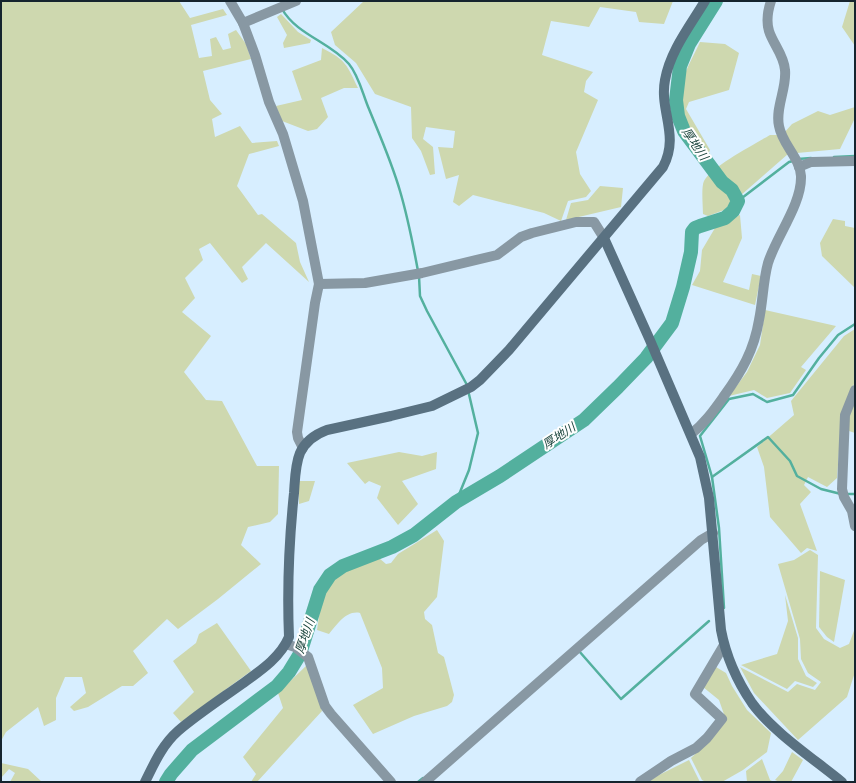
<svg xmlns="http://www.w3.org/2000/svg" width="856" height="783" viewBox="0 0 856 783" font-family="'DejaVu Sans','Noto Sans JP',sans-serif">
<rect width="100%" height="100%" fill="#d7eeff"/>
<!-- green -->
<g fill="#ced8af">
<polygon points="1,1 179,1 190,18 223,9 227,15 191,25 199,58 212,56 210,39 216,37 223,50 231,48 228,34 236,30 246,44 251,59 203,71 210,100 222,114 212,119 215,137 240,126 252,143 277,141 279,146 249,154 237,186 258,215 262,214 296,243 300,262 309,282 266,243 242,267 248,279 242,283 210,243 199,249 203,260 185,278 195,298 182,312 211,336 184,372 206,400 222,401 257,466 279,466 278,514 270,522 248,527 241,545 261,564 218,599 178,629 167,619 133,651 148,673 133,686 122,686 88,707 74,711 70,707 86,693 82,677 65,677 56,698 56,720 44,726 38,707 6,732 1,741"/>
<polygon points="364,1 673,1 664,24 639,22 636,12 600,7 589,27 551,21 542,55 593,72 586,81 584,92 598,100 576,152 580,174 591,191 586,197 568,201 561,221 544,213 473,195 459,206 453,202 459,175 446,179 438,147 453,148 455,131 426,127 423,139 433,147 435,174 430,175 421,151 412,138 411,107 375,94 356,63 335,45 331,32"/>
<polygon points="850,1 855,1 855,46 842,27"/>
<polygon points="281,14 298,32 311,40 310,43 284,48 283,43 287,35 277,17"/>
<path d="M 700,42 L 725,44 L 739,53 L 729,90 L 689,102 L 686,109 L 710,150 L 708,155 C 700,149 696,142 691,134 C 667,99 684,76 700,42 Z"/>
<path d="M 322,48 C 346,60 347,65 358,88 L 344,88 L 321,98 L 328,117 L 317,129 L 308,131 L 282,121 L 276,106 L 302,100 L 292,71 L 321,60 Z"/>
<polygon points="855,107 855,118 840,149 797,153 784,133 792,124 818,111 830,115"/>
<path d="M 770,135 L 778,135 L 788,154 L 724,210 L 708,216 L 703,214 C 703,206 701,187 704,181 C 712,166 755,144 770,135 Z"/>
<polygon points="600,186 623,188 621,207 566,220 571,203 588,200"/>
<polygon points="740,215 742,238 723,282 749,290 752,274 761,276 755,305 692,285 700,271 702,250 715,228"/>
<polygon points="833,219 845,221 845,226 855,228 855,288 822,256 820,243"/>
<polygon points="765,310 836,326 801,367 806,370 790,393 767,398 754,390 729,396 747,372 760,345"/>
<polygon points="855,329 855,383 852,387 840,437 837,478 827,487 808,477 804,485 811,492 800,504 817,551 807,548 801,553 770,517 764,467 757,447 794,415 791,401 844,336"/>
<polygon points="855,397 855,433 849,431 849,413"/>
<polygon points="399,452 422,456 437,452 436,469 402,481 418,504 398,525 377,498 381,486 369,481 365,484 347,463"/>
<polygon points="299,481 315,481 309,501 299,504"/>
<path d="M 437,530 L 444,541 L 437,597 L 424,612 L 425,619 L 432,625 L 438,653 L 444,657 L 454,695 L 452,702 L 447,706 L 414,716 L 373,734 L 353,705 L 383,688 L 382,668 L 360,613 C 346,610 337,625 329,634 L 317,630 C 321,607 321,579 346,568 C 356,563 368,561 379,558 L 386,564 L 391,563 L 398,554 Z"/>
<polygon points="810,550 818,555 816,628 824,639 840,648 849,644 855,628 855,672 847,697 798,740 754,693 740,667 788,692 797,684 815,690 821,682 808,673 801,659 800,639 778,564 794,560"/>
<polygon points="820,571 845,580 834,642 827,637 819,627"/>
<polygon points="785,595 798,638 798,659 806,676 817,683 813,687 795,681 787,689 741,665 777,654 788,621"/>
<polygon points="217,623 251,671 181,722 173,713 194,692 173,661 196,643 199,634"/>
<polygon points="307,665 322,711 257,782 251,782 256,774 243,757 283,708 278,693"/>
<polygon points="716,667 726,673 732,686 747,710 771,733 767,752 743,770 722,782 706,782 702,780 691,758 708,742 726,720 719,700 703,687"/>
<polygon points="792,752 803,760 791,782 780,782 775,780 783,771"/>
<polygon points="762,759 770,780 774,782 747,782 746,771"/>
<polygon points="689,760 700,782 648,782 657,776"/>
<polygon points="1,763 28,769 42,782 10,782 15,773 9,769 1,778"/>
</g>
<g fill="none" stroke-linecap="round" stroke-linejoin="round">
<!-- stream -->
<g stroke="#53b09e" stroke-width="2.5">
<path d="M 282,9 C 297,35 330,42 349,64 C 359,76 363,95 369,109 C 380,136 392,163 400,191 C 408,218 413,244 418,271"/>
<polyline points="834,157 855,156"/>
<polyline points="798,159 811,158"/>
<polyline points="738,201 789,162 793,161"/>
<polyline points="419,276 420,296 427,311 467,385"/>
<polyline points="712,477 700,436 729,399 753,394 767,402 793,395 819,358 838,335 855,324"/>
<polyline points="846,494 855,494"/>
<polyline points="456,502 469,470 478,433 468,390"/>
<polyline points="724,608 719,528 712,477 768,437 790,461 797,476 821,489 841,494"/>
<polyline points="579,651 621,699 709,621"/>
<polyline points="418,782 423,778"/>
</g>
<!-- river -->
<polyline stroke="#53b09e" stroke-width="14" points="166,782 171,774 192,750 277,686 289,672 300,654 320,590 330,575 343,566 392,547 414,535 456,502 500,476 584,420 618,387 646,358 672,323 683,287 691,252 692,232 695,228 700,226 725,218 733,211 738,201 732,190 722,182 684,131 678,116 676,100 680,66 689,44 716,1"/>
<!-- street -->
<g stroke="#8898a3" stroke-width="10">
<polyline points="230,1 243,23 255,55 269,102 283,134 303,201 319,284 315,303 297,432 298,438 303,448"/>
<polyline points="243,23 296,1"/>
<polyline points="799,167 811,162 855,161"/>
<polyline points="319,284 365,283 422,273 497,255 521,237 532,233 576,222 594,222 604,238"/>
<polyline points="855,390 845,415 842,489 844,497 852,511 855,526"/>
<path d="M 691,434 C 705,423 714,410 724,396 C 742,371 754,350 759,320 C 763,301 763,281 768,263 C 776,237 802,204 801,176 C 800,158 782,144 779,126 C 775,108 787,88 785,70 C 784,55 773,44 769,31 C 766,21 768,10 771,1"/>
<polyline points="286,644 295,647 308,657 325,706 331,714 391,782"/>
<polyline points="425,782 701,540 713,533"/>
<polyline points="640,782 671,761 696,748 707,738 722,719 695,694 724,645"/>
</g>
<!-- secondary -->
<g stroke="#597181" stroke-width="10">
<path d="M 604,238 L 649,338 L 700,457 L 709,498 L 721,630 C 726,656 737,681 752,703 C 773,732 814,759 842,782"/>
<path d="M 145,782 C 154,764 162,745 178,731 C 198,714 221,699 242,684 C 260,671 280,658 289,637 C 287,589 289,541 294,493 C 295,480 295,465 300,453 C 305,442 316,434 327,430 L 391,416 L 432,406 L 471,387 L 480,380 L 509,350 L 663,167 C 680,135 659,111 665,80 C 670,51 690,26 705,1"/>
</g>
</g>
<g text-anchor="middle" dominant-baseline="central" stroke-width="4" stroke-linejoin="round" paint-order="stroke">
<!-- water labels -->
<g font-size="12" font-style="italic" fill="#19433b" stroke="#fff">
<text transform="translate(695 144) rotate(56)">厚地川</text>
<text transform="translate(559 436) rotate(-33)">厚地川</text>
<text transform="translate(305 636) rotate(-71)">厚地川</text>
</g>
</g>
<!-- border -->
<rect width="856" height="783" fill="none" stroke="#15242e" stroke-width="4"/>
</svg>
